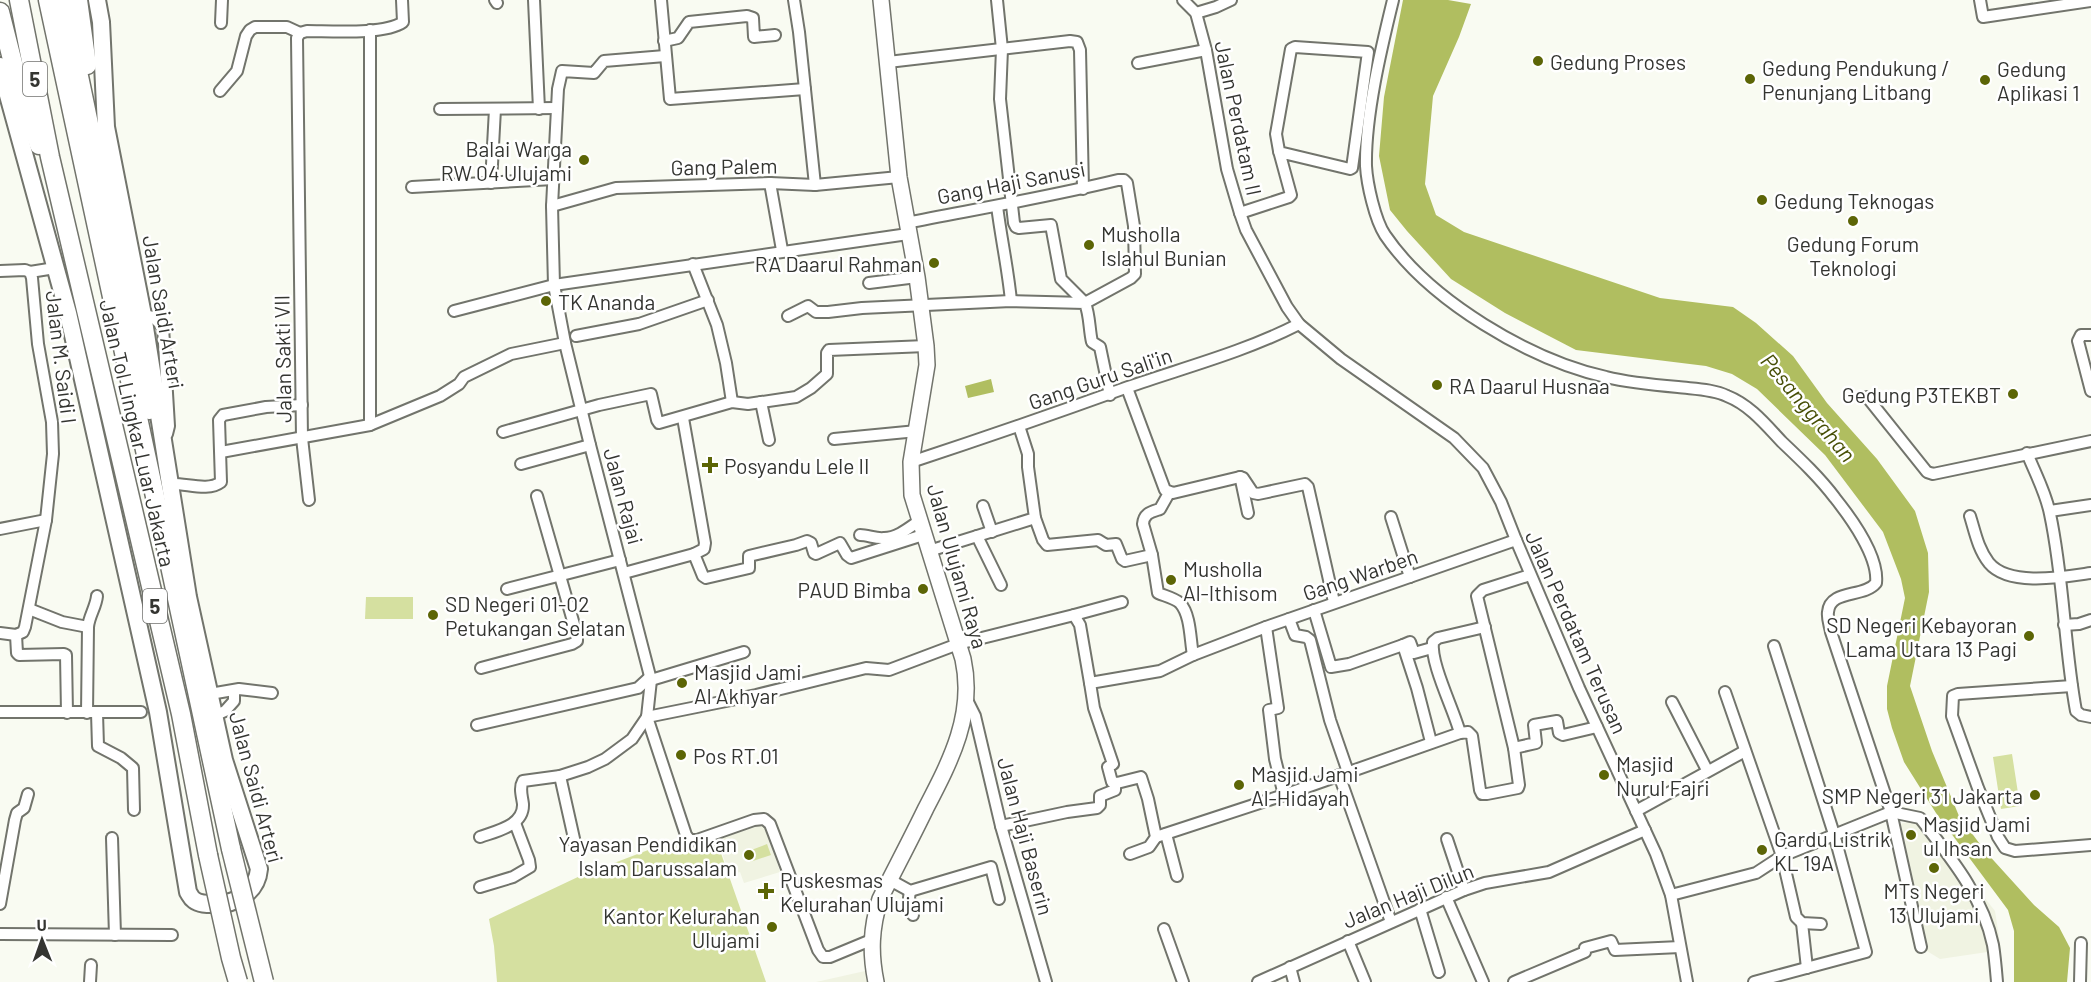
<svg xmlns="http://www.w3.org/2000/svg" width="2091" height="982" viewBox="0 0 2091 982" font-family="Barlow,sans-serif">
<rect width="100%" height="100%" fill="#f9fbf2"/>
<!-- built -->
<g fill="#f0f3e2">
<polygon points="1921,818 1995,911 2001,950 1940,959 1927,951 1897,825"/>
<polygon points="765,824 780,872 744,883 740,872 729,875 718,839"/>
<polygon points="865,971 867,982 816,982"/>
</g>
<!-- green -->
<g fill="#d5e0a0">
<polygon points="366,597 413,597 413,619 365,619"/>
<polygon points="2012,754 2020,806 2001,809 1993,757"/>
<path d="M 677,839 C 694,847 699,845 716,839 L 766,982 L 497,982 L 494,946 L 489,919 L 580,876 Z"/>
<polygon points="767,844 771,855 750,862 746,852"/>
</g>
<!-- water -->
<g fill="#b0be60">
<polygon points="1403,0 1448,0 1471,4 1459,37 1433,96 1425,184 1436,215 1464,232 1660,298 1733,307 1756,323 1793,356 1827,403 1877,459 1915,511 1928,553 1929,592 1910,686 1932,751 1959,816 1985,851 2034,905 2059,927 2070,948 2067,982 2014,982 2014,931 2008,910 1936,813 1904,762 1892,728 1887,709 1887,686 1905,598 1901,579 1883,532 1825,455 1757,389 1732,374 1706,366 1576,350 1505,313 1451,279 1407,231 1390,210 1379,156 1384,97"/>
<polygon points="991,379 994,392 968,398 965,386"/>
</g>
<g fill="none" stroke-linecap="round" stroke-linejoin="round">
<!-- street casing -->
<g stroke="#72746c" stroke-width="14">
<g id="street">
<polyline points="495,0 497,3"/>
<polyline points="534,0 539,109"/>
<polyline points="661,0 670,99 805,89"/>
<polyline points="794,0 799,32 815,185"/>
<polyline points="1183,0 1196,13 1206,50 1227,169 1240,213 1246,230 1287,307 1299,324 1341,359 1454,438 1483,468 1501,502 1516,540 1579,688 1656,854 1671,895 1687,982"/>
<path d="M 1393,0 C 1381,49 1365,116 1366,166 C 1367,184 1375,220 1385,235 C 1430,301 1530,360 1606,377 C 1630,383 1654,385 1678,387 C 1694,389 1713,389 1727,396 C 1750,405 1766,425 1782,442 C 1801,460 1820,478 1835,498 C 1851,518 1879,557 1876,583 C 1864,598 1830,589 1828,612 C 1827,619 1830,626 1831,632 L 1891,812 L 1921,947"/>
<polyline points="1980,0 1983,17 2091,1"/>
<polyline points="1196,13 1216,7 1231,0"/>
<polyline points="221,23 222,0"/>
<polyline points="370,30 370,425"/>
<polyline points="300,33 297,38 302,438 309,500"/>
<path d="M 300,33 L 307,31 C 331,31 385,35 403,22 L 402,0"/>
<polyline points="664,41 678,38 689,22 747,16 753,18 754,37 775,35"/>
<polyline points="665,56 604,61 594,73 562,71 558,89 552,206 554,285 565,343 590,445 651,680 647,717 686,835 690,840 697,840 754,820 764,819 770,824 818,950 823,957 830,957 871,940"/>
<polyline points="888,62 1070,41 1077,42 1080,50 1083,189"/>
<polyline points="1138,63 1206,50"/>
<polyline points="220,91 237,71 246,36 250,30 255,27 287,27 300,33"/>
<polyline points="440,109 557,108"/>
<polyline points="491,183 495,109"/>
<polyline points="770,183 782,250"/>
<polyline points="412,187 554,179"/>
<polyline points="552,206 616,188 770,183 815,185 899,177"/>
<path d="M 997,206 C 1001,238 1008,269 1011,301"/>
<polyline points="1240,213 1289,197 1291,195 1279,151 1276,134 1291,49 1295,47 1368,52 1352,168 1350,169 1279,152"/>
<path d="M 906,223 C 977,209 1048,197 1118,180 L 1124,180 L 1127,183 L 1134,226 L 1135,274 L 1131,278 L 1085,303 L 1061,279 L 1051,225 L 1019,228 L 1016,227 L 1014,223 L 1000,99 L 1002,49 L 997,0"/>
<polyline points="693,264 717,325 726,363 732,402"/>
<polyline points="0,271 25,270 30,272 32,278 38,344 52,422 53,454 46,520 25,627 23,632 16,635 0,633"/>
<polyline points="30,272 55,268"/>
<polyline points="869,283 917,277"/>
<polyline points="454,311 554,285 908,234"/>
<polyline points="143,315 153,317 163,327 169,426 167,434"/>
<path d="M 788,316 L 808,306 L 816,312 L 828,312 L 862,308 L 1011,301 L 1085,303 C 1090,316 1089,329 1092,342 L 1100,347 L 1110,395"/>
<polyline points="2091,335 2081,335 2078,341 2091,391"/>
<polyline points="576,336 639,324 708,300"/>
<polyline points="1127,388 1165,490 1173,493 1240,477"/>
<polyline points="1867,397 1927,472 1933,474 2091,441"/>
<polyline points="761,402 769,440"/>
<polyline points="503,432 599,405 651,394 657,420 659,423 732,402 748,404 796,397 811,388 827,374 827,353 829,350 926,346"/>
<polyline points="834,439 917,431"/>
<polyline points="221,452 370,425 440,396 459,384 464,377 511,354 565,343"/>
<path d="M 2027,453 C 2035,473 2046,493 2050,514 C 2064,579 2064,646 2076,711 L 2081,715 L 2091,717"/>
<path d="M 911,462 C 984,438 1056,413 1128,387 C 1186,367 1244,352 1299,324"/>
<polyline points="521,464 590,445"/>
<polyline points="1240,477 1243,478 1253,493 1258,494 1305,484 1308,487 1334,602"/>
<polyline points="1241,480 1248,513"/>
<path d="M 171,484 C 186,483 208,492 221,482 L 219,420 L 223,415 L 266,407 L 302,405"/>
<polyline points="983,506 992,532"/>
<polyline points="2050,511 2091,505"/>
<path d="M 1970,516 C 1975,532 1978,549 1989,563 C 2009,587 2063,577 2091,573"/>
<polyline points="1391,517 1410,577"/>
<path d="M 1035,518 L 1043,540 L 1047,545 L 1098,540 L 1106,545 L 1116,544 L 1122,559 L 1125,561 L 1152,555 L 1143,524 C 1144,513 1151,512 1160,509 L 1169,493"/>
<polyline points="0,529 46,520"/>
<path d="M 860,535 C 868,535 876,539 884,538 C 897,538 909,528 919,521"/>
<polyline points="977,536 1001,585"/>
<polyline points="929,551 1035,518 1028,467 1028,454 1019,426"/>
<polyline points="694,554 703,576 706,578 749,568 749,556 796,545 807,541 811,543 814,553 816,554 840,543 847,555 851,558 923,535"/>
<path d="M 1152,555 L 1158,593 C 1165,596 1174,598 1180,603 C 1191,615 1190,640 1193,655"/>
<polyline points="624,573 694,554 704,549 705,543 683,418"/>
<polyline points="507,589 620,560"/>
<polyline points="29,609 62,622 88,627"/>
<polyline points="1314,610 1331,667 1349,664 1403,645 1417,688 1431,742"/>
<polyline points="1074,615 1122,602"/>
<polyline points="1289,619 1295,635 1306,637 1310,640 1330,720 1348,772"/>
<polyline points="2064,625 2079,624 2091,620"/>
<polyline points="1266,627 1278,708 1269,710 1275,759 1284,795"/>
<polyline points="16,635 17,653 19,655 64,654 66,655 67,713"/>
<polyline points="1403,645 1410,642 1414,653 1432,648"/>
<polyline points="481,668 572,644 577,641 577,635 537,496"/>
<polyline points="651,680 744,652"/>
<polyline points="1090,683 1094,708 1113,764 1108,767 1112,782 1117,783 1141,777 1148,799 1156,837 1149,847 1130,854"/>
<polyline points="2072,686 1958,694 1953,696 1952,716 1978,788 1998,837 2005,848 2015,851 2091,845"/>
<polyline points="1725,692 1782,856 1796,917 1802,923 1821,924"/>
<polyline points="210,694 239,689 272,693"/>
<polyline points="967,700 975,716 1001,826 1046,982"/>
<polyline points="1672,702 1707,770"/>
<polyline points="0,712 141,712"/>
<path d="M 87,713 L 88,627 C 89,616 96,607 97,596"/>
<polyline points="97,713 98,746 121,758 133,768 134,810"/>
<polyline points="214,716 225,711 234,701 234,691"/>
<polyline points="647,717 756,695 866,668 889,670 958,644 1074,615 1080,625 1090,683 1160,671 1193,655 1266,627 1516,540"/>
<polyline points="477,725 638,688 650,677"/>
<path d="M 1460,733 C 1454,710 1430,663 1433,642 L 1438,638 L 1485,627"/>
<polyline points="1514,748 1477,596 1483,590 1530,575"/>
<polyline points="1339,775 1391,922"/>
<polyline points="560,776 575,843"/>
<polyline points="1636,811 1745,751"/>
<polyline points="1001,826 1067,812 1097,808 1100,805 1100,796 1115,790 1115,783"/>
<polyline points="1166,834 1177,876"/>
<path d="M 480,837 C 496,831 524,826 523,804 C 522,796 519,788 523,781 L 560,776 L 588,767 L 605,759 L 632,739 L 647,717"/>
<polyline points="1156,837 1284,795 1460,733 1468,732 1472,736 1480,790 1482,794 1487,794 1518,788 1519,785 1514,748 1536,743 1534,725 1557,721 1559,733 1563,735 1597,727"/>
<polyline points="112,838 115,935"/>
<polyline points="1447,839 1464,890"/>
<polyline points="890,880 910,891 991,867 999,899"/>
<polyline points="480,887 513,877 530,867 529,860 515,823"/>
<polyline points="910,891 909,898 913,915"/>
<path d="M 1671,895 L 1756,873 L 1782,856 L 1891,812 L 1920,818 C 1950,857 1983,896 1993,945 C 1995,957 1996,970 1997,982"/>
<polyline points="1446,897 1483,982"/>
<polyline points="0,904 15,820 17,813 24,808 28,794"/>
<polyline points="1420,909 1439,972"/>
<polyline points="1802,923 1807,968"/>
<polyline points="1164,929 1183,982"/>
<polyline points="0,934 172,935"/>
<polyline points="1348,941 1365,982"/>
<polyline points="1290,967 1294,982"/>
<polyline points="90,982 91,965"/>
<polyline points="1258,982 1464,890 1485,883 1549,872 1645,830"/>
<polyline points="1514,982 1585,952 1585,948 1611,941 1615,950 1680,947"/>
<polyline points="1754,982 1866,952 1834,834 1774,646"/>
<polyline points="2080,982 2081,943"/>
</g>
</g>
<!-- secondary casing -->
<g stroke="#72746c" stroke-width="18">
<path id="secondary" d="M 876,982 C 870,953 871,928 880,899 C 895,869 911,839 926,808 C 951,760 975,714 963,659 L 912,495 L 911,462 L 927,365 L 926,346 L 917,277 L 899,177 L 881,0"/>
</g>
<!-- primary casing -->
<g stroke="#72746c" stroke-width="20">
<path id="primary" d="M 0,66 L 68,313 L 158,712 L 188,892 C 190,895 191,898 194,900 C 199,904 207,904 213,904 C 236,905 257,892 259,869 L 224,760 L 188,597 L 143,315 L 106,127 L 101,22 L 97,0"/>
</g>
<!-- highway casing -->
<g stroke="#72746c" stroke-width="21">
<g id="highway">
<polyline points="19,0 50,157 181,714 208,855"/>
<polyline points="48,0 231,849"/>
<polyline points="63,0 149,410"/>
<polyline points="78,0 87,65"/>
<polyline points="0,12 15,71 39,145"/>
</g>
</g>
<!-- street -->
<use href="#street" stroke="#fff" stroke-width="10"/>
<!-- secondary -->
<use href="#secondary" stroke="#fff" stroke-width="15"/>
<!-- primary -->
<use href="#primary" stroke="#fff" stroke-width="16"/>
<!-- highway -->
<use href="#highway" stroke="#fff" stroke-width="18"/>
<!-- highway-bridge casing -->
<g stroke="#72746c" stroke-width="21" stroke-linecap="butt">
<g id="highway-bridge">
<polyline points="231,849 264,982"/>
<polyline points="208,855 231,958 238,982"/>
</g>
</g>
<!-- highway-bridge -->
<use href="#highway-bridge" stroke="#fff" stroke-width="18"/>
</g>
<!-- markers -->
<g fill="#5c6506" stroke="#fff" stroke-width="2">
<circle cx="1538" cy="61" r="6"/>
<circle cx="1750" cy="79" r="6"/>
<circle cx="1985" cy="80" r="6"/>
<circle cx="584" cy="160" r="6"/>
<circle cx="1762" cy="200" r="6"/>
<circle cx="1853" cy="221" r="6"/>
<circle cx="1089" cy="245" r="6"/>
<circle cx="934" cy="263" r="6"/>
<circle cx="546" cy="301" r="6"/>
<circle cx="1437" cy="385" r="6"/>
<circle cx="2013" cy="394" r="6"/>
<path d="M707 456h6v6h6v6h-6v6h-6v-6h-6v-6h6z"/>
<circle cx="1171" cy="580" r="6"/>
<circle cx="923" cy="589" r="6"/>
<circle cx="433" cy="615" r="6"/>
<circle cx="2029" cy="636" r="6"/>
<circle cx="682" cy="683" r="6"/>
<circle cx="681" cy="755" r="6"/>
<circle cx="1604" cy="775" r="6"/>
<circle cx="1239" cy="785" r="6"/>
<circle cx="2035" cy="795" r="6"/>
<circle cx="1911" cy="835" r="6"/>
<circle cx="1762" cy="850" r="6"/>
<circle cx="749" cy="855" r="6"/>
<circle cx="1934" cy="868" r="6"/>
<path d="M763 882h6v6h6v6h-6v6h-6v-6h-6v-6h6z"/>
<circle cx="772" cy="927" r="6"/>
</g>
<g text-anchor="middle" dominant-baseline="central" stroke-width="5" stroke-linejoin="round" paint-order="stroke">
<!-- shield labels -->
<g fill="#fff" stroke="#71726f" stroke-width="1.5">
<rect x="23" y="62" width="24" height="34" rx="4.5"/>
<rect x="143" y="589" width="24" height="34" rx="4.5"/>
</g>
<g font-size="20" font-weight="bold" fill="#343531">
<text x="35" y="79">5</text>
<text x="155" y="606">5</text>
</g>
<!-- poi labels -->
<g font-size="21" fill="#343531" stroke="#fff" text-anchor="start">
<text x="1550" y="61">Gedung Proses</text>
<text x="1762" y="67">Gedung Pendukung /<tspan x="1762" dy="24">Penunjang Litbang</tspan></text>
<text x="1997" y="68">Gedung<tspan x="1997" dy="24">Aplikasi 1</tspan></text>
<text x="572" y="148" text-anchor="end">Balai Warga<tspan x="572" dy="24">RW 04 Ulujami</tspan></text>
<text x="1774" y="200">Gedung Teknogas</text>
<text x="1101" y="233">Musholla<tspan x="1101" dy="24">Islahul Bunian</tspan></text>
<text x="1853" y="243" text-anchor="middle">Gedung Forum<tspan x="1853" dy="24">Teknologi</tspan></text>
<text x="922" y="263" text-anchor="end">RA Daarul Rahman</text>
<text x="558" y="301">TK Ananda</text>
<text x="1449" y="385">RA Daarul Husnaa</text>
<text x="2001" y="394" text-anchor="end">Gedung P3TEKBT</text>
<text x="724" y="465">Posyandu Lele II</text>
<text x="1183" y="568">Musholla<tspan x="1183" dy="24">Al-Ithisom</tspan></text>
<text x="911" y="589" text-anchor="end">PAUD Bimba</text>
<text x="445" y="603">SD Negeri 01-02<tspan x="445" dy="24">Petukangan Selatan</tspan></text>
<text x="2017" y="624" text-anchor="end">SD Negeri Kebayoran<tspan x="2017" dy="24">Lama Utara 13 Pagi</tspan></text>
<text x="694" y="671">Masjid Jami<tspan x="694" dy="24">Al Akhyar</tspan></text>
<text x="693" y="755">Pos RT.01</text>
<text x="1616" y="763">Masjid<tspan x="1616" dy="24">Nurul Fajri</tspan></text>
<text x="1251" y="773">Masjid Jami<tspan x="1251" dy="24">Al-Hidayah</tspan></text>
<text x="2023" y="795" text-anchor="end">SMP Negeri 31 Jakarta</text>
<text x="1923" y="823">Masjid Jami<tspan x="1923" dy="24">ul Ihsan</tspan></text>
<text x="1774" y="838">Gardu Listrik<tspan x="1774" dy="24">KL 19A</tspan></text>
<text x="737" y="843" text-anchor="end">Yayasan Pendidikan<tspan x="737" dy="24">Islam Darussalam</tspan></text>
<text x="780" y="879">Puskesmas<tspan x="780" dy="24">Kelurahan Ulujami</tspan></text>
<text x="1934" y="890" text-anchor="middle">MTs Negeri<tspan x="1934" dy="24">13 Ulujami</tspan></text>
<text x="760" y="915" text-anchor="end">Kantor Kelurahan<tspan x="760" dy="24">Ulujami</tspan></text>
</g>
<!-- street labels -->
<g font-size="21" fill="#343531" stroke="#fff">
<text transform="translate(1239 118) rotate(78)">Jalan Perdatam II</text>
<text transform="translate(724 166) rotate(-1)">Gang Palem</text>
<text transform="translate(1011 182) rotate(-11)">Gang Haji Sanusi</text>
<text transform="translate(164 312) rotate(80)">Jalan Saidi Arteri</text>
<text transform="translate(62 357) rotate(83)">Jalan M. Saidi I</text>
<text transform="translate(282 359) rotate(-91)">Jalan Sakti VII</text>
<text transform="translate(1100 378) rotate(-19)">Gang Guru Sali'in</text>
<text transform="translate(138 433) rotate(77)">Jalan Tol Lingkar Luar Jakarta</text>
<text transform="translate(624 496) rotate(75)">Jalan Rajai</text>
<text transform="translate(958 566) rotate(74)">Jalan Ulujami Raya</text>
<text transform="translate(1360 574) rotate(-19)">Gang Warben</text>
<text transform="translate(1577 632) rotate(66)">Jalan Perdatam Terusan</text>
<text transform="translate(257 787) rotate(75)">Jalan Saidi Arteri</text>
<text transform="translate(1026 836) rotate(75)">Jalan Haji Baserin</text>
<text transform="translate(1408 895) rotate(-22)">Jalan Haji Dilun</text>
</g>
<!-- water labels -->
<g font-size="22" font-style="italic" fill="#474f06" stroke="#fff">
<text transform="translate(1809 407) rotate(50)">Pesanggrahan</text>
</g>
</g>
<!-- north arrow -->
<g transform="translate(42 940) rotate(359)" stroke="#ffffff" stroke-width="4.5" paint-order="stroke">
<path d="M0-4.5L10 22L0 15L-10 22Z" fill="#343531"/>
<text y="-9" font-size="16" font-weight="bold" text-anchor="middle" fill="#343531">U</text>
</g>
</svg>
